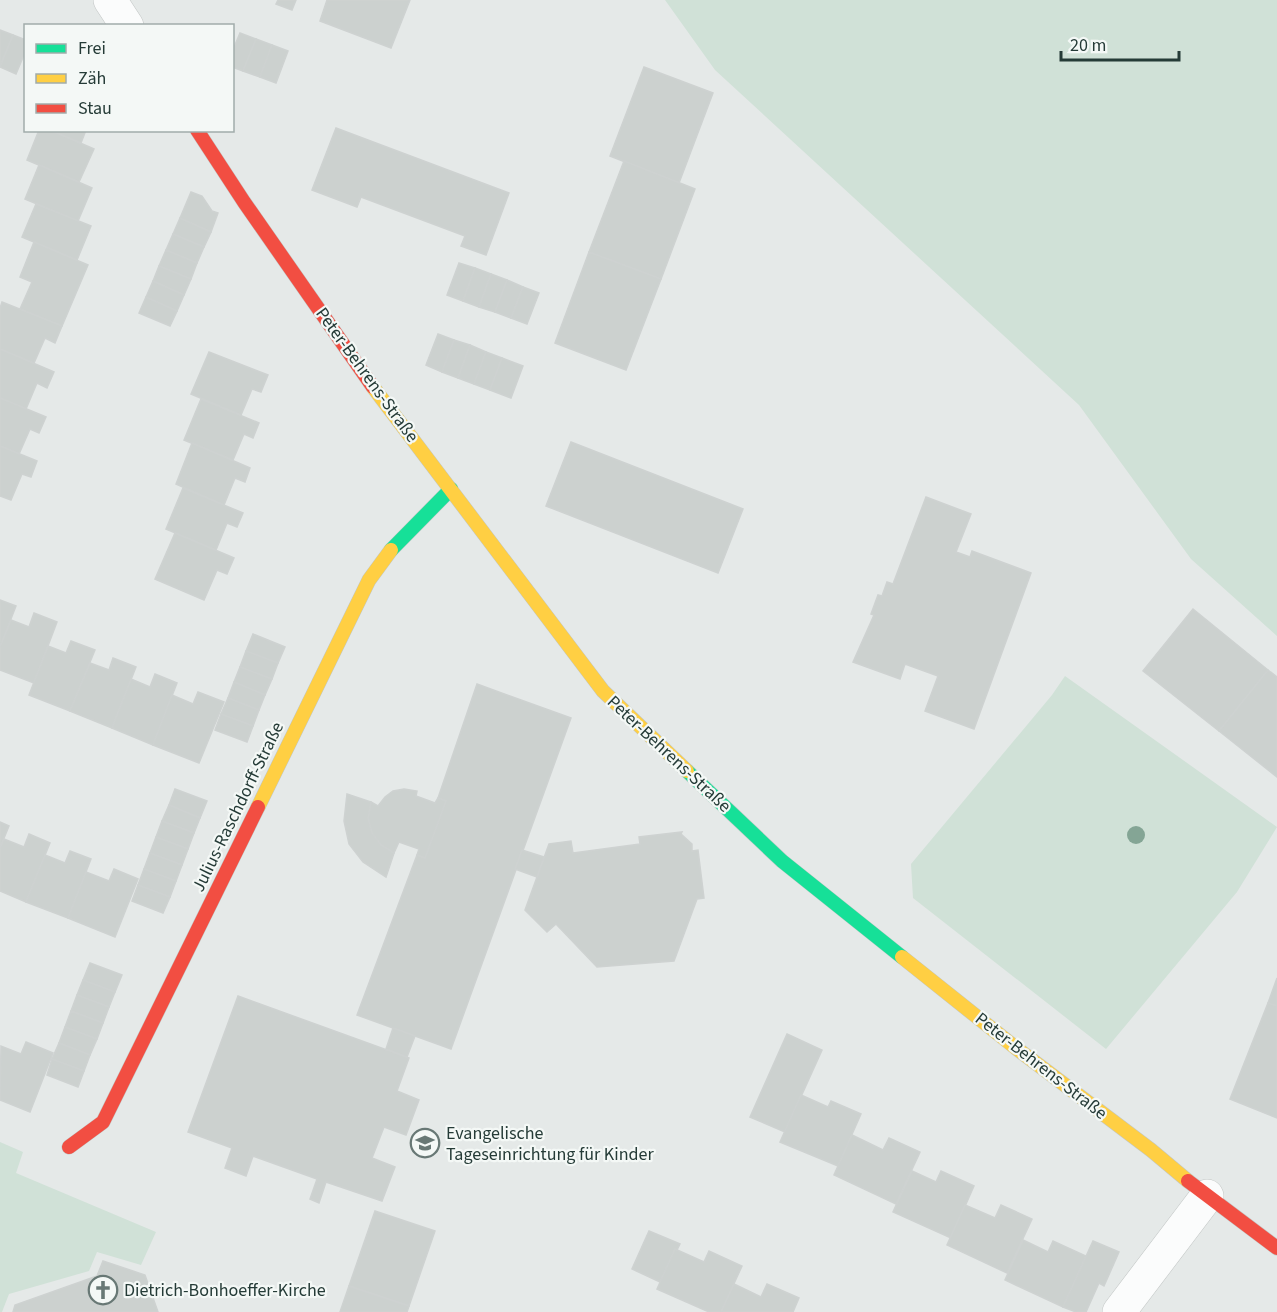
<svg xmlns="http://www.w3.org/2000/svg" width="1277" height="1312" viewBox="0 0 1277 1312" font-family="'Source Sans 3',sans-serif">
<rect width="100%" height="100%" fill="#e5e9e8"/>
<!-- green -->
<g fill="#d0e1d7">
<polygon points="665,0 1277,0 1277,636 1191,559 1079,405 715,70"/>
<polygon points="1065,676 1277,827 1237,892 1106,1049 913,898 911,864 1052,695"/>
<polygon points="0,1142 23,1152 16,1173 156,1232 141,1265 97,1252 89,1271 9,1294 2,1312 0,1312"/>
</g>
<!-- building -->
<g fill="#ccd1cf" stroke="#ced2d1" stroke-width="1.5">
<polygon points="278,0 296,0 292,10 276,4"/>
<polygon points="327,0 410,0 391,48 320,21"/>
<polygon points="0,30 13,35 0,66"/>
<polygon points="240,33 256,39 243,71 232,67 232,52"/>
<polygon points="13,35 26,40 26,50 16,74 0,67"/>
<polygon points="256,39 272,45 260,77 243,71"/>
<polygon points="272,45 288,51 276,83 260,77"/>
<polygon points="644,67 713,93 679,183 610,156"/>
<polygon points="336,128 509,193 486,255 461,246 465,236 361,197 357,207 312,190"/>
<polygon points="39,130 50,130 94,149 79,182 27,160"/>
<polygon points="50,130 86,130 81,143"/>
<polygon points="624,161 695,189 661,279 589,252"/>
<polygon points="39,165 92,188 78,221 25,199"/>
<polygon points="191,192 202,196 212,211 218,213 211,232 180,218"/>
<polygon points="36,204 91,226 77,260 22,237"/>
<polygon points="180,218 211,232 204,247 173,234"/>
<polygon points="173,234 204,247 197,263 166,250"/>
<polygon points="34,242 88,265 62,326 20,309 32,282 20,277"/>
<polygon points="166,250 197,263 191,279 159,266"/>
<polygon points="589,252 661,279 626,370 555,343"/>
<polygon points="459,263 475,268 463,301 447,295"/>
<polygon points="159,266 191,279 184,295 153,281"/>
<polygon points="475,268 491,274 479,307 463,301"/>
<polygon points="491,274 507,280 495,312 479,307"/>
<polygon points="507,280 523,287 511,318 495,312"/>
<polygon points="153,281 184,295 177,311 146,297"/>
<polygon points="523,287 539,293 527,324 511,318"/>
<polygon points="146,297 177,311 170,326 139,313"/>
<polygon points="2,302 62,326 55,343 45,338 34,363 0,349 0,308"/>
<polygon points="438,334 454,340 442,372 426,365"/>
<polygon points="454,340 470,345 458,378 442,372"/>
<polygon points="470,345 486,352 474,384 458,378"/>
<polygon points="0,349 54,372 47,388 37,383 26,409 0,398"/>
<polygon points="209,352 268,375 261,392 252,389 241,415 191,394"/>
<polygon points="486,352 502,358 490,390 474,384"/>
<polygon points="502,358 523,366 511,398 490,390"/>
<polygon points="0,398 46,417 39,433 30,429 19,454 0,446"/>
<polygon points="201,399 259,423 253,438 244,434 233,460 184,440"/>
<polygon points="571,442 743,509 718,573 546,506"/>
<polygon points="192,443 250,468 245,482 235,478 224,505 176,484"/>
<polygon points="0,446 37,461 31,477 22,474 11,500 0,496"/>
<polygon points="183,488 243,513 237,527 227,523 216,550 166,529"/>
<polygon points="926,497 971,514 956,552 970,557 972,551 1031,573 974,729 925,711 938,676 905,664 900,679 853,662 874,615 871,614 878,595 882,596 887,582 893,584"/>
<polygon points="175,533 234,558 227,574 217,570 204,600 155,579"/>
<polygon points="0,600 16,606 0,647"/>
<polygon points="1193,609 1268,670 1219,731 1143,671"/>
<polygon points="34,613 57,622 34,683 0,670 0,647 11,620 29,627"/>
<polygon points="253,634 285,647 278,663 246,651"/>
<polygon points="71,641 95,650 70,711 29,695 48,646 66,653"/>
<polygon points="246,651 278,663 272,679 240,667"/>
<polygon points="113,658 136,667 112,728 70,711 90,663 109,670"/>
<polygon points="240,667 272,679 265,695 234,682"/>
<polygon points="1268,670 1277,677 1277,777 1219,731"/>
<polygon points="155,674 177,683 153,745 112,728 131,679 150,687"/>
<polygon points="234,682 265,695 259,710 228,698"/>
<polygon points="477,684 571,718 451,1049 357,1015 417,855 425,858 446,801 438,798"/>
<polygon points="198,692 224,702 199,763 153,745 172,695 193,704"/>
<polygon points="228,698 259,710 253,726 221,714"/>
<polygon points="221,714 253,726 247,742 215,730"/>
<polygon points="175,789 207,801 200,818 169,805"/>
<polygon points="404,789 417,791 416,796 435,803 438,798 446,801 425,858 417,855 419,849 399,842 394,853 381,845 372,833 368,818 371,802 378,806 385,797 393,791"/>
<polygon points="347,794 371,802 368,818 372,833 381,845 394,853 386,877 363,862 349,844 344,821"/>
<polygon points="169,805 200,818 194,833 162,821"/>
<polygon points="162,821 194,833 188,849 156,837"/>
<polygon points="0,822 9,826 0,848"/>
<polygon points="682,832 681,834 692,844 692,851 698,850 704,898 697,899 674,961 597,967 556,924 547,932 525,910 549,844 571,841 573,853 640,844 639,837"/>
<polygon points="29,834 50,843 26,902 0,891 0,848 4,839 24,847"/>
<polygon points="156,837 188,849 182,865 150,853"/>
<polygon points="522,850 544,857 537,877 515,869"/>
<polygon points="70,851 91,859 68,918 26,902 45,855 65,863"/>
<polygon points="150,853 182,865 176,881 144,869"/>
<polygon points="114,869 138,879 115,937 68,918 86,872 109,881"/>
<polygon points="144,869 176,881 170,897 138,885"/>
<polygon points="138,885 170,897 163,913 132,901"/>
<polygon points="90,963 122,975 115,992 83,980"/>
<polygon points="1277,978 1277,1006 1268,1003"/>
<polygon points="83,980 115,992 109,1007 77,995"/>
<polygon points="77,995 109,1007 103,1023 71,1011"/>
<polygon points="238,996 409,1058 397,1091 419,1100 406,1135 384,1127 372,1158 395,1167 382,1201 326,1182 319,1203 310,1199 317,1179 253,1156 246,1176 225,1168 232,1148 188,1132"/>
<polygon points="1268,1003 1277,1006 1277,1118 1230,1099"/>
<polygon points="71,1011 103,1023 97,1039 65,1027"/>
<polygon points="65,1027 97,1039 90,1055 59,1043"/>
<polygon points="393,1028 415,1036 407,1057 386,1049"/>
<polygon points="787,1034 822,1050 785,1132 750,1117"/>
<polygon points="26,1042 53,1053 30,1112 0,1100 1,1046 21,1054"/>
<polygon points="59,1043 90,1055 84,1071 52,1059"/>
<polygon points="52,1059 84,1071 78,1087 47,1075"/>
<polygon points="801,1095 828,1107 831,1101 861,1114 838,1166 780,1142"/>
<polygon points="852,1135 883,1150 889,1138 920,1152 896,1204 834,1175"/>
<polygon points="912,1171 936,1182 941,1171 974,1186 951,1238 893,1212"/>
<polygon points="965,1205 995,1218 1001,1205 1032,1219 1007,1273 947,1245"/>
<polygon points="375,1211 435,1231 409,1306 349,1286"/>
<polygon points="649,1231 680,1244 677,1250 675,1249 660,1282 632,1269"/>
<polygon points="1023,1240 1048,1252 1053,1241 1086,1256 1063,1307 1005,1280"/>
<polygon points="1093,1241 1119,1252 1104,1286 1099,1283 1086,1312 1076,1312 1063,1307"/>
<polygon points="675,1249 704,1262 709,1251 742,1266 721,1312 709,1312 657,1289"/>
<polygon points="103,1261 145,1275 158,1312 13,1312 15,1305 97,1276"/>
<polygon points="734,1284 761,1297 767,1284 799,1298 793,1312 721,1312"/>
<polygon points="349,1286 409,1306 407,1312 340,1312"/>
</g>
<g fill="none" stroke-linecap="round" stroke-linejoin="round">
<!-- street casing -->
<g stroke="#c2c6c5" stroke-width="34">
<g id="street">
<polyline points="110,0 127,26"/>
<polyline points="1119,1312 1207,1196"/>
</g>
</g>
<!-- fast casing -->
<g stroke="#c1c7c5" stroke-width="15">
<g id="fast">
<polyline points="391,550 451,489"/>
<polyline points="687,771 782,861 902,957"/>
</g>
</g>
<!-- slow casing -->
<g stroke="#c1c7c5" stroke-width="15">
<g id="slow">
<polyline points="373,387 603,691 687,771"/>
<polyline points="258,807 369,580 391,550"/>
<polyline points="902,957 1016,1048 1151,1150 1188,1181"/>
</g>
</g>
<!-- jam casing -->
<g stroke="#c1c7c5" stroke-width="15">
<g id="jam">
<polyline points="197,130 244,202 373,387"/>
<polyline points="69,1147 103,1122 258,807"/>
<polyline points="1188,1181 1277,1248"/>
</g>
</g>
<!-- street -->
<use href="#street" stroke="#fbfcfc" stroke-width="33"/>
<!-- fast -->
<use href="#fast" stroke="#16e098" stroke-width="14"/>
<!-- slow -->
<use href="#slow" stroke="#ffcf43" stroke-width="14"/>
<!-- jam -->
<use href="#jam" stroke="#f24e42" stroke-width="14"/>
</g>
<!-- trees -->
<circle fill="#84a595" cx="1136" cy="835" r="9"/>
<!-- icons -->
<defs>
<g id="school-ring" transform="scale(1.5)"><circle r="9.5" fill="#f4f8f6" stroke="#687875" stroke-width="1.5"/><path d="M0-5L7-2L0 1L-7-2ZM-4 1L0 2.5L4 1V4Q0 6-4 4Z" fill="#687875"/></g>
<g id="church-ring" transform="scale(1.5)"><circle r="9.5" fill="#f4f8f6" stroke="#687875" stroke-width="1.5"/><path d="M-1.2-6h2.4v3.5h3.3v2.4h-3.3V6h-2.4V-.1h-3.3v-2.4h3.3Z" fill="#687875"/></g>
</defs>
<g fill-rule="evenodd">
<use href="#school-ring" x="425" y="1143"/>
<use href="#church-ring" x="103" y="1290"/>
</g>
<g text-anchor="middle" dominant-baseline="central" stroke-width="4.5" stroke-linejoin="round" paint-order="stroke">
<!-- street labels -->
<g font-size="18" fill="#253b37" stroke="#f4f8f6">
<text transform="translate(367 375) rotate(54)">Peter-Behrens-Straße</text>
<text transform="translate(669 754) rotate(43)">Peter-Behrens-Straße</text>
<text transform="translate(238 807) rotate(-64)">Julius-Raschdorff-Straße</text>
<text transform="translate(1041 1066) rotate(38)">Peter-Behrens-Straße</text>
</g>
<!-- poi labels -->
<g font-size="18" fill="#253b37" stroke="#f4f8f6" text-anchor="start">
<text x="446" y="1133">Evangelische<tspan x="446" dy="21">Tageseinrichtung für Kinder</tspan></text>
<text x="124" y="1290">Dietrich-Bonhoeffer-Kirche</text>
</g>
</g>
<!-- legend -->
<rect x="24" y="24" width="210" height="108" fill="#f4f8f6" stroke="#a1acaa" stroke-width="1.5"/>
<rect x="36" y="44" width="30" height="9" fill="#16e098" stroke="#a1acaa" stroke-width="1.5"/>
<text x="78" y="54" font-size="18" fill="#253b37">Frei</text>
<rect x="36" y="74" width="30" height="9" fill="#ffcf43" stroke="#a1acaa" stroke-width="1.5"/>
<text x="78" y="84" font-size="18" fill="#253b37">Zäh</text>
<rect x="36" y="104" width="30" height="9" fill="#f24e42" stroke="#a1acaa" stroke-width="1.5"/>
<text x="78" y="114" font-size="18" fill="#253b37">Stau</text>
<!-- scale -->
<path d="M1061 51v9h118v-9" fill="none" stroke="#253b37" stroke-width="3"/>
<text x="1070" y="51" font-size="18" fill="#253b37" stroke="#f4f8f6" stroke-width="4.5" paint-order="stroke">20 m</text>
</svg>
